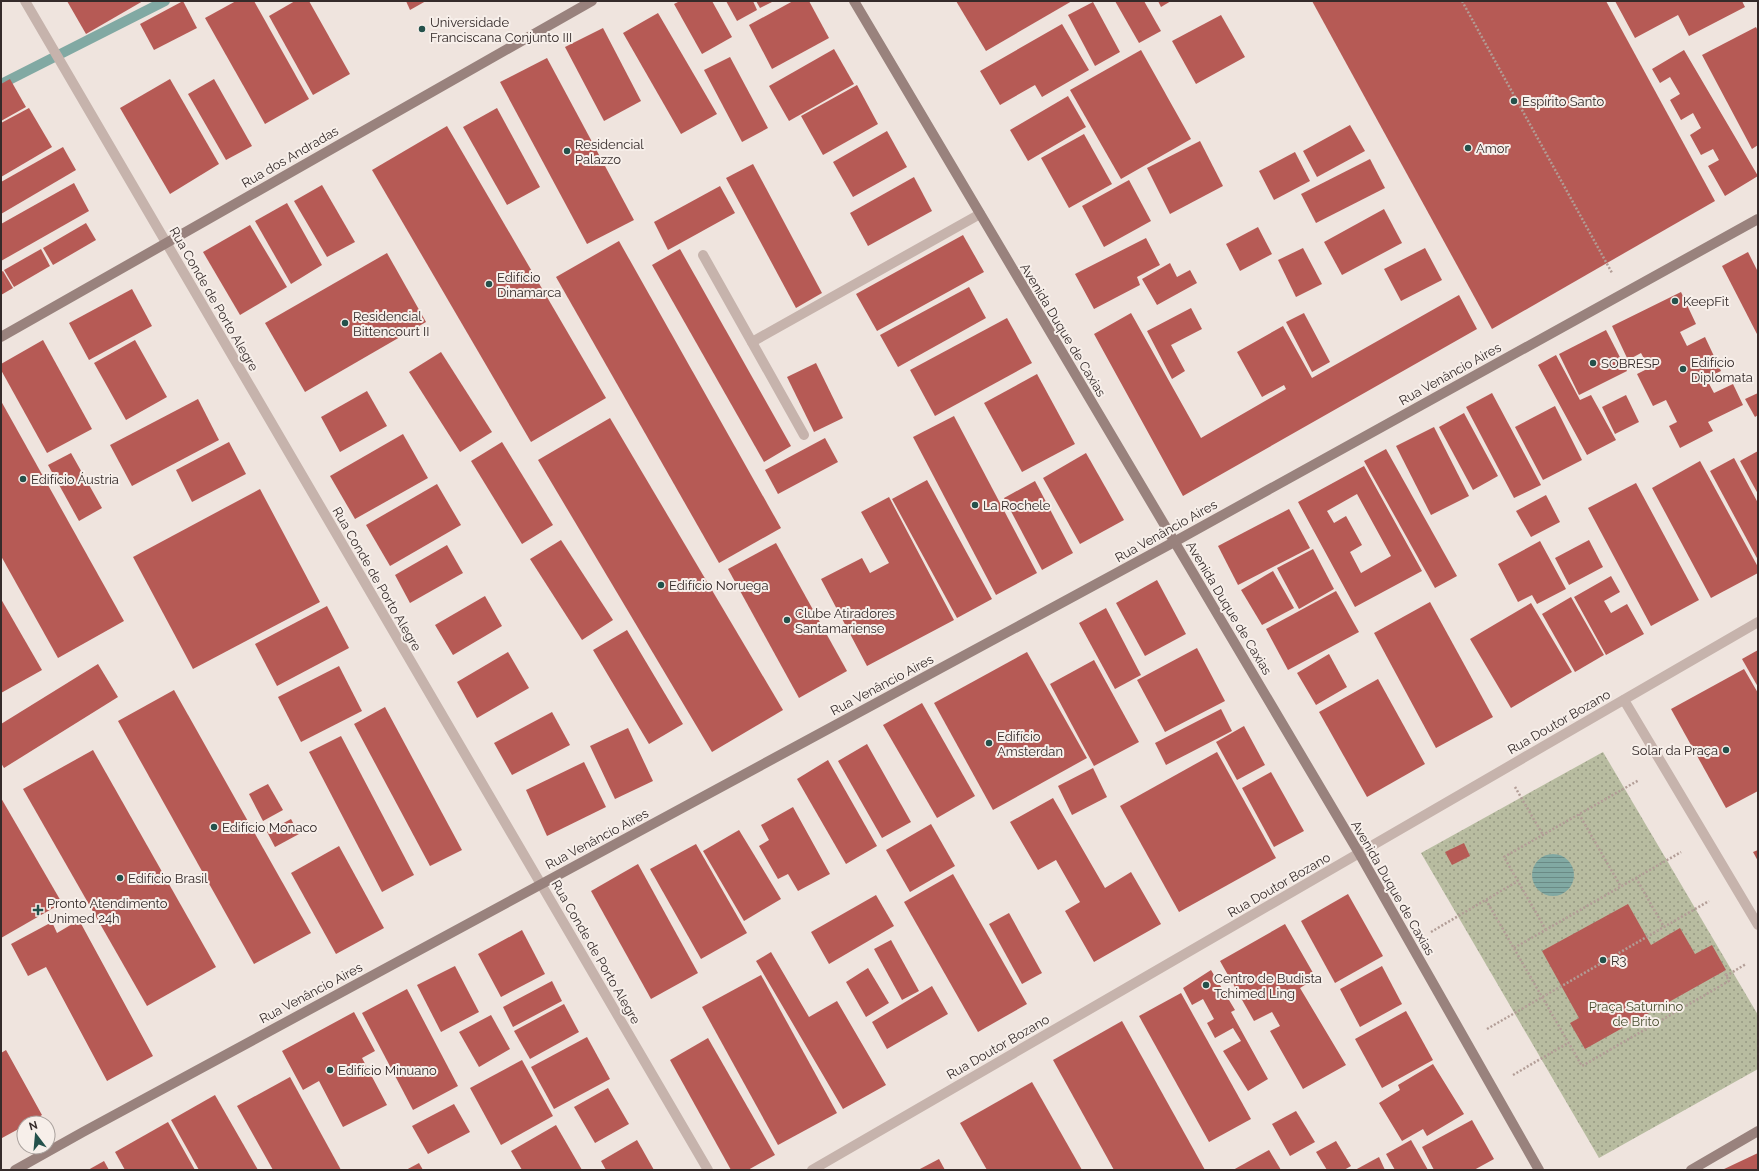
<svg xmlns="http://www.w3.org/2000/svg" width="1759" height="1171" viewBox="0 0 1759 1171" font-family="Raleway,sans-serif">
<defs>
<pattern id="grass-dots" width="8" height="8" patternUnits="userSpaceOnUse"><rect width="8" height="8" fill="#b8bca0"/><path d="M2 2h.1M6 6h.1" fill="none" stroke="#969983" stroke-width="1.8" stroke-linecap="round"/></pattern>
<pattern id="water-rules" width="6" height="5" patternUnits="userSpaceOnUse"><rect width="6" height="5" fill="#81a9a3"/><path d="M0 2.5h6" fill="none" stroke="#6a8a85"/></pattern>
</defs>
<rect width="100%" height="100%" fill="#efe4de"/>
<!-- grass -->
<polygon fill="url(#grass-dots)" points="1603,752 1758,1015 1758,1069 1599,1158 1421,853"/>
<!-- water -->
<circle fill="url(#water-rules)" cx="1553" cy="875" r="21"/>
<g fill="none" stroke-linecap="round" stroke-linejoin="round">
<!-- stream -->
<polyline stroke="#81a9a3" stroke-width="10" points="1,84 165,1"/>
</g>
<!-- building -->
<g fill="#b65a55" fill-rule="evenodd">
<polygon points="67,1 143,1 86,34"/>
<polygon points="183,1 197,28 154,50 140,24"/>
<polygon points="236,1 254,1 309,99 265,124 205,18"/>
<polygon points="295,1 309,1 350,74 313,95 269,16"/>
<polygon points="406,1 426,1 410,10"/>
<polygon points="680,1 712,1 732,37 702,54 674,4"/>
<polygon points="726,1 753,1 757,10 737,21"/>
<polygon points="756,1 774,1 760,8"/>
<polygon points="793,1 809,1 829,38 772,69 749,25"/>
<polygon points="956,1 1072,1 986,51"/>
<polygon points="1115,1 1144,1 1161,31 1139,43"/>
<polygon points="1158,1 1171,1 1161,7"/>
<polygon points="1312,1 1606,1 1715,201 1492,329"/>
<polygon points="1615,1 1742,1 1745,7 1689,36 1678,15 1635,38"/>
<polygon points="1093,2 1120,52 1095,66 1068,15"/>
<polygon points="658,13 717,114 681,134 623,33"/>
<polygon points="1221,15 1245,57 1196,84 1172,41"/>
<polygon points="1062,24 1089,70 1042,97 1035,85 1000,105 980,71"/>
<polygon points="1756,27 1758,31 1758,145 1752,149 1702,55"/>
<polygon points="603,28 641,101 604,121 565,47"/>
<polygon points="834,49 854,84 789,121 769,86"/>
<polygon points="1141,50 1191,139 1121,179 1070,90"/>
<polygon points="1684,50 1758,176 1725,196 1708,166 1719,160 1713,149 1701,155 1690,135 1701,128 1693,113 1681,120 1670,100 1680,94 1670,77 1660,83 1652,69"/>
<polygon points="730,57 768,128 742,142 704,70"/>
<polygon points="547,58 634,220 587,244 500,82"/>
<polygon points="10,79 26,107 1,121 1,84"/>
<polygon points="170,79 219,164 170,194 120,108"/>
<polygon points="214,79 252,146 226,160 188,94"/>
<polygon points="857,85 878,124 823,155 801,116"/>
<polygon points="1068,96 1086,127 1028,161 1010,130"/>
<polygon points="29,108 52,147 1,177 1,123"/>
<polygon points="497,108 540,187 507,205 463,127"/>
<polygon points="1350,125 1365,151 1317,177 1303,151"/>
<polygon points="447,126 606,398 531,442 372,170"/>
<polygon points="887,131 907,167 853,197 833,162"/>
<polygon points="1084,134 1112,184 1069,208 1041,158"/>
<polygon points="1200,141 1223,186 1170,214 1147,168"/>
<polygon points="63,147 76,170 1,214 1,182"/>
<polygon points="1295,152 1310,181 1274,200 1259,171"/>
<polygon points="1370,159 1385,188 1316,223 1301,194"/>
<polygon points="753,164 822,293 796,308 726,178"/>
<polygon points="914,177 932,211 868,246 850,213"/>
<polygon points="1129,180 1151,221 1104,247 1082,206"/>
<polygon points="74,183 89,211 1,261 1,224"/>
<polygon points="322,185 355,242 327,257 294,201"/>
<polygon points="720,186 735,213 668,250 654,222"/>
<polygon points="287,203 322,265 291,284 255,221"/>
<polygon points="1384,209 1402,243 1342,275 1324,242"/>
<polygon points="86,223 96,240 53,265 43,248"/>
<polygon points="250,225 287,287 240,315 203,252"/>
<polygon points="1258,227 1272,254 1240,271 1226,244"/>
<polygon points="963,235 984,272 877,331 856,294"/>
<polygon points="1146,238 1160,265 1137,277 1140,285 1094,309 1075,274"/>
<polygon points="619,241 781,528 719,563 556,277"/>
<polygon points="1303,248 1322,284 1296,297 1278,260"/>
<polygon points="1425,248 1442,280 1401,301 1384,269"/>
<polygon points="41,249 50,266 14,287 4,270"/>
<polygon points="680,249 791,446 764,462 652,265"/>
<polygon points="1748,252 1758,272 1758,336 1722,266"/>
<polygon points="387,253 426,322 305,392 265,323"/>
<polygon points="1170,263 1177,277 1190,270 1197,283 1157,305 1142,279"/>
<polygon points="3,271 13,288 1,295 1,272"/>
<polygon points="969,287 986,318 898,367 880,335"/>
<polygon points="132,289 152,326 89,360 69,323"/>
<polygon points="1681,292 1696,324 1680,332 1687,346 1705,337 1721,371 1706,378 1714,393 1733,384 1743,405 1708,422 1713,431 1680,448 1669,426 1677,422 1666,400 1653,406 1637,374 1649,368 1641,353 1628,360 1612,326"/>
<polygon points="1459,295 1477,329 1183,496 1094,334 1131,313 1201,438 1286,389 1284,385 1262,397 1237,352 1283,326 1312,378"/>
<polygon points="1191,308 1202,329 1171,345 1185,371 1172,379 1147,331"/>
<polygon points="1304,313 1330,362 1312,372 1286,322"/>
<polygon points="1007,318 1032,363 935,416 910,370"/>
<polygon points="1606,330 1627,371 1579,395 1559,354"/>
<polygon points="43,340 92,429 47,453 1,370 1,364"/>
<polygon points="135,340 167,397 126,420 94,363"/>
<polygon points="441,352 492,432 460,452 409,372"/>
<polygon points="1556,355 1580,400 1591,395 1616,440 1587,455 1538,365"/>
<polygon points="816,363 843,418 814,432 787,377"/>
<polygon points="1037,374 1075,444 1022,472 984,403"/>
<polygon points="367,391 387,426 340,452 321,417"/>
<polygon points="1492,393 1541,485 1514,498 1466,407"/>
<polygon points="1758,393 1758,415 1755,417 1745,399"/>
<polygon points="1626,395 1639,422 1615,434 1602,407"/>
<polygon points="198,399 219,440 132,486 110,445"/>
<polygon points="1,401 124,621 58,658 1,556"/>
<polygon points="1555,406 1582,460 1543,480 1515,427"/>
<polygon points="1464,413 1498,476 1473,490 1439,427"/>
<polygon points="954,416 1037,573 996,595 913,437"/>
<polygon points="610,418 783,710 712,752 538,460"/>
<polygon points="1434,427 1469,496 1431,515 1396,446"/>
<polygon points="403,434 428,478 355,519 330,476"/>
<polygon points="825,438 838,462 778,494 765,470"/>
<polygon points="229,442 246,474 192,502 176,470"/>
<polygon points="502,442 553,525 522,544 471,461"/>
<polygon points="1386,449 1457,576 1435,588 1364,461"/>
<polygon points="1758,451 1758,494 1740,461"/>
<polygon points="71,453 102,508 79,521 48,465"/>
<polygon points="1086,453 1124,520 1080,544 1043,478"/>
<polygon points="1734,458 1758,503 1758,560 1710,471"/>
<polygon points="1700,461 1758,567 1758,573 1711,598 1652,488"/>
<path d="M 1364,466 L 1422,571 L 1355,607 L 1298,502 ZM 1357,494 L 1391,556 L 1361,573 L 1350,552 L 1362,545 L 1346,516 L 1334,523 L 1327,511 Z"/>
<polygon points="927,480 992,599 957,618 892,499"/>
<polygon points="1035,481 1073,553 1042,570 1004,498"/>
<polygon points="1636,483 1699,600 1651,626 1588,508"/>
<polygon points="437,484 461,525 390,566 366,525"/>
<polygon points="260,489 320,602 193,669 133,557"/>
<polygon points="1546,495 1560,522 1531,537 1516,511"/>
<polygon points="889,497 954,620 867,666 821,579 862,558 870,573 889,563 861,512"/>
<polygon points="1289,509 1310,548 1238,585 1218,546"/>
<polygon points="561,540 613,620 582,640 530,559"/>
<polygon points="1589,540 1603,567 1569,585 1555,558"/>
<polygon points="1540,541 1566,589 1537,604 1532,595 1518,602 1498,564"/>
<polygon points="776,543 847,671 799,698 728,569"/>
<polygon points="447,545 463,573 410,603 395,575"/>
<polygon points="1313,549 1334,589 1299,609 1277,568"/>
<polygon points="1273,571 1294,608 1262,625 1241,590"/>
<polygon points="1611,576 1620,592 1604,601 1611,613 1627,604 1644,634 1606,655 1574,597"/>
<polygon points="1157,580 1186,634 1145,656 1116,603"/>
<polygon points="1336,591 1359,632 1288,670 1266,629"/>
<polygon points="485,596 502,626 453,655 435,625"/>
<polygon points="1571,597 1604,655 1575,672 1542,614"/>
<polygon points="1,599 42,670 1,693"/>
<polygon points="1430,602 1493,717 1436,748 1374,633"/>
<polygon points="1531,603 1572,672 1511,708 1470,639"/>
<polygon points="327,606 349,648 277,686 255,644"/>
<polygon points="1106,608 1141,675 1115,689 1079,623"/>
<polygon points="627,630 683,724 649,744 593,650"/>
<polygon points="1197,648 1225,701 1165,732 1137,680"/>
<polygon points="1758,650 1758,687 1742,659"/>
<polygon points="508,652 529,688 477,718 457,682"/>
<polygon points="1027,652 1087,758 993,810 934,703"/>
<polygon points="1329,654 1347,687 1316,705 1297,673"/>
<polygon points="1094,660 1139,742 1094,766 1050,684"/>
<polygon points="98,664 118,697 4,768 1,763 1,724"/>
<polygon points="339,666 362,711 301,742 278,697"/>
<polygon points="1744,669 1758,693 1758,791 1726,808 1671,709"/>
<polygon points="1378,679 1425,764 1367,797 1319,712"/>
<polygon points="174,690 311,933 254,964 118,721"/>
<polygon points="922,703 975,796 937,818 883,725"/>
<polygon points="385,707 462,850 430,866 354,724"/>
<polygon points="1221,709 1232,731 1166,765 1155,743"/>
<polygon points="552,712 570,745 512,775 494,743"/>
<polygon points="1244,726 1265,765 1237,780 1216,742"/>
<polygon points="628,728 653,781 615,799 590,746"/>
<polygon points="341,736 414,875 382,892 309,752"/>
<polygon points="867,744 911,822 882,838 838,761"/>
<polygon points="93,750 216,967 147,1006 23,789"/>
<polygon points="1217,752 1276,858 1179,912 1120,806"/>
<polygon points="828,760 877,846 846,864 797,779"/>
<polygon points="584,762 606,807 547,836 526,790"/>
<polygon points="1093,768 1107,797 1072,815 1058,786"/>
<polygon points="1271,772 1304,831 1274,847 1242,788"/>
<polygon points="268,784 283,810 263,821 249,794"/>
<polygon points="1,798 62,903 1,938"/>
<polygon points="1053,798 1105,888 1131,872 1161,924 1094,962 1065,911 1080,902 1056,860 1038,870 1010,822"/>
<polygon points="793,807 830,874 798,891 788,874 778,879 759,846 769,840 761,825"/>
<polygon points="291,819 299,834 275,847 267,832"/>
<polygon points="931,824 955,866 910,892 886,850"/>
<polygon points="739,830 781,899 744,921 703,851"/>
<polygon points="1464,843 1470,856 1452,865 1445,852"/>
<polygon points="696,844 747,933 701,959 650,869"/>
<polygon points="339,846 384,928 336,954 291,873"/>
<polygon points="1758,850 1758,861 1753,852"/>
<polygon points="638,864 698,973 651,999 591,891"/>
<polygon points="953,874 1027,1004 978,1032 904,902"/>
<polygon points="1348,894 1383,956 1335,983 1301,921"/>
<polygon points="876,895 894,926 829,964 811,932"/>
<polygon points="1628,904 1651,945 1680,928 1695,954 1712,945 1726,970 1585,1049 1570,1023 1579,1018 1542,951"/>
<polygon points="1009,913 1042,973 1022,984 989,924"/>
<polygon points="79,920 153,1056 107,1081 46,967 28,976 11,944 52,922 57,933"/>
<polygon points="1285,924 1316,978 1300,988 1346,1065 1303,1089 1270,1031 1280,1026 1272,1012 1254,1021 1220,961"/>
<polygon points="522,930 545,974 501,997 478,954"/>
<polygon points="891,940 919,991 902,1000 874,949"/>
<polygon points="771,952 809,1017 837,1001 886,1085 843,1109 756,961"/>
<polygon points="455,966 479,1012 441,1032 417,985"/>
<polygon points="1382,966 1402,1004 1360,1027 1340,989"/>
<polygon points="868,968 889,1003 866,1017 846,982"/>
<polygon points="1211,970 1235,1010 1231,1012 1268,1079 1248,1091 1223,1051 1241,1041 1233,1028 1215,1038 1207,1023 1214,1019 1203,999 1192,1005 1183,988"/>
<polygon points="761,975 837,1113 778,1145 702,1007"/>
<polygon points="552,981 562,1001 513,1027 503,1007"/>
<polygon points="932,986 948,1014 887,1049 872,1022"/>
<polygon points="407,989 458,1086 413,1110 362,1013"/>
<polygon points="1181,993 1251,1119 1209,1142 1139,1016"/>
<polygon points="564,1004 579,1032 530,1059 514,1031"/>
<polygon points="1406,1011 1433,1060 1382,1088 1355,1039"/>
<polygon points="354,1012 375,1051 362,1058 387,1105 343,1127 319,1081 303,1090 282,1051"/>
<polygon points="491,1015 510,1049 479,1067 459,1032"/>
<polygon points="1122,1021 1205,1170 1114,1170 1053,1060"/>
<polygon points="587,1037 610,1079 554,1109 531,1067"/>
<polygon points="708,1038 775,1155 748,1170 731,1170 670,1060"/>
<polygon points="6,1050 42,1115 29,1123 24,1123 24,1126 2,1138 1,1053"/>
<polygon points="522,1060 553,1116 501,1145 470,1088"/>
<polygon points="1433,1064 1464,1114 1427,1136 1423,1129 1402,1141 1379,1103 1400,1090 1398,1085"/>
<polygon points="290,1077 341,1170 273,1170 237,1106"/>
<polygon points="1032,1082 1082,1170 987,1170 960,1123"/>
<polygon points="608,1088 629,1124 595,1143 574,1107"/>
<polygon points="215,1095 258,1170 199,1170 171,1120"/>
<polygon points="454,1104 470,1132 428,1154 412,1126"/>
<polygon points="1296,1111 1315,1142 1290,1156 1272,1124"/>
<polygon points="1472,1120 1494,1159 1474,1170 1434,1170 1422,1147"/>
<polygon points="168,1122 195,1170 125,1170 115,1152"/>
<polygon points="556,1125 582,1170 522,1170 511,1151"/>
<polygon points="637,1140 654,1170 606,1170 601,1161"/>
<polygon points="1411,1140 1428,1170 1395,1170 1386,1154"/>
<polygon points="1336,1141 1351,1166 1344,1170 1327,1170 1316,1152"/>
<polygon points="1269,1150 1281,1170 1233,1170"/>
<polygon points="1758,1153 1758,1170 1722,1170"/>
<polygon points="1379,1157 1385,1170 1355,1170"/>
<polygon points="939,1159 945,1170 918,1170"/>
<polygon points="104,1161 109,1170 88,1170"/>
<polygon points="419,1163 423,1170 406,1170"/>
</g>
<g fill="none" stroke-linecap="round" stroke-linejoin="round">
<!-- path -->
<g stroke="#b29d96" stroke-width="2.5" stroke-dasharray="2 2" stroke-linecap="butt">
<polyline points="1462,1 1612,273"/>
<polyline points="1515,787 1543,835"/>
<polyline points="1579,814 1621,887"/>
<polyline points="1636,878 1664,927"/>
<polyline points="1486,900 1582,1066 1729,981 1724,971"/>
<polyline points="1546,930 1504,857 1639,780"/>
<polyline points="1431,932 1518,881"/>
<polyline points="1514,948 1681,852"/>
<polyline points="1726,976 1746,964"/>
<polyline points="1487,1029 1709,901"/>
<polyline points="1513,1075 1568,1043"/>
</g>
<!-- lane -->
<g stroke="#c6b3ac" stroke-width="10">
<polyline points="703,255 804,435"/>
<polyline points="752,342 980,214"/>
</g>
<!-- street -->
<g stroke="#c6b3ac" stroke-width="10">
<polyline points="25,1 708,1170"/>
<polyline points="1624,700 1758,925"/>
<polyline points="812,1170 1758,622"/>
</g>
<!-- secondary -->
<g stroke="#99827d" stroke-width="10">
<polyline points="854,1 1359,853 1539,1170"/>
<polyline points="1,337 592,1"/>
<polyline points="15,1170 83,1132 1174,542 1758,219"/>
<polyline points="1691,1170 1758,1131"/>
</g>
</g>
<!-- markers -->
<g fill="#24514b" stroke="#f7efea" stroke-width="1.5">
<circle cx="422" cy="29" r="4"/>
<circle cx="1514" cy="101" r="4"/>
<circle cx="1468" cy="148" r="4"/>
<circle cx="567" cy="151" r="4"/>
<circle cx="489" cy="284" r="4"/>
<circle cx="1675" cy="301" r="4"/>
<circle cx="345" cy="323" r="4"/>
<circle cx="1593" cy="363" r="4"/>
<circle cx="1683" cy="369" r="4"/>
<circle cx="23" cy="479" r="4"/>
<circle cx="975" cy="505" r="4"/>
<circle cx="661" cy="585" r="4"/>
<circle cx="787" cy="620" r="4"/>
<circle cx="989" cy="743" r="4"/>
<circle cx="1726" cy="750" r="4"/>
<circle cx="214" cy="827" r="4"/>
<circle cx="120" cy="878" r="4"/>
<path d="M36 904h4v4h4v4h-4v4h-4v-4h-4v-4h4z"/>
<circle cx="1603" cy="960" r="4"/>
<circle cx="1206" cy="985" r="4"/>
<circle cx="330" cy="1070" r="4"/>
</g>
<g text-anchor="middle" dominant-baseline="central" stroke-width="4" stroke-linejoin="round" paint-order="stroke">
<!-- poi labels -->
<g font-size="13" fill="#352b2a" stroke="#f7efea" text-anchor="start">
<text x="430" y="22">Universidade<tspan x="430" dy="15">Franciscana Conjunto III</tspan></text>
<text x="1522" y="101">Espírito Santo</text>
<text x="575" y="144">Residencial<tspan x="575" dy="15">Palazzo</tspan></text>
<text x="1476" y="148">Amor</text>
<text x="497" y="277">Edifício<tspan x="497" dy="15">Dinamarca</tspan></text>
<text x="1683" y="301">KeepFit</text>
<text x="353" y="316">Residencial<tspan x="353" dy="15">Bittencourt II</tspan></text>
<text x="1691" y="362">Edifício<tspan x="1691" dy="15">Diplomata</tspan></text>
<text x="1601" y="363">SOBRESP</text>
<text x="31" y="479">Edifício Áustria</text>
<text x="983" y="505">La Rochele</text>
<text x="669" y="585">Edifício Noruega</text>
<text x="795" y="613">Clube Atiradores<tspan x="795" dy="15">Santamariense</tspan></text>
<text x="997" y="736">Edifício<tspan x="997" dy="15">Amsterdan</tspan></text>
<text x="1718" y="750" text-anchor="end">Solar da Praça</text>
<text x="222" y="827">Edifício Monaco</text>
<text x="128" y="878">Edifício Brasil</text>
<text x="47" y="903">Pronto Atendimento<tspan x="47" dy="15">Unimed 24h</tspan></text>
<text x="1611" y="960">R3</text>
<text x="1214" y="978">Centro de Budista<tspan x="1214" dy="15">Tchimed Ling</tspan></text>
<text x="338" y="1070">Edifício Minuano</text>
</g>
<!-- street labels -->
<g font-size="13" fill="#352b2a" stroke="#f7efea">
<text transform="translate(290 157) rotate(-30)">Rua dos Andradas</text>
<text transform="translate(214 299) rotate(60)">Rua Conde de Porto Alegre</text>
<text transform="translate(1063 330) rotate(59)">Avenida Duque de Caxias</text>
<text transform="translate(1450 374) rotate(-29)">Rua Venâncio Aires</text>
<text transform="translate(1166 531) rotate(-29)">Rua Venâncio Aires</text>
<text transform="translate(377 579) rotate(60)">Rua Conde de Porto Alegre</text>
<text transform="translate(1229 608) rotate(59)">Avenida Duque de Caxias</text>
<text transform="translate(882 685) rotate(-28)">Rua Venâncio Aires</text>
<text transform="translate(1559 722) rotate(-30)">Rua Doutor Bozano</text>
<text transform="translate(597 839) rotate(-28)">Rua Venâncio Aires</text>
<text transform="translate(1279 885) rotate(-30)">Rua Doutor Bozano</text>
<text transform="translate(1393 888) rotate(60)">Avenida Duque de Caxias</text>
<text transform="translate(596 952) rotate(60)">Rua Conde de Porto Alegre</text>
<text transform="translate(311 993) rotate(-28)">Rua Venâncio Aires</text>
<text transform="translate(998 1047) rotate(-30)">Rua Doutor Bozano</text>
</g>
<!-- park labels -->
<g font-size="13" fill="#4a5031" stroke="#f7efea">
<text x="1636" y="1006">Praça Saturnino<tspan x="1636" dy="15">de Brito</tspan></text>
</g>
</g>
<!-- border -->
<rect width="1759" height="1171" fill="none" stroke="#352b2a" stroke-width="4"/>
<!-- north arrow -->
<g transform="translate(36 1135) rotate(344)"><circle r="19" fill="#f7efea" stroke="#a9a19d"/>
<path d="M0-3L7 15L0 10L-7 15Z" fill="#24514b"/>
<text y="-6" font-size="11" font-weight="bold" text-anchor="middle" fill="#352b2a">N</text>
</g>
</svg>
